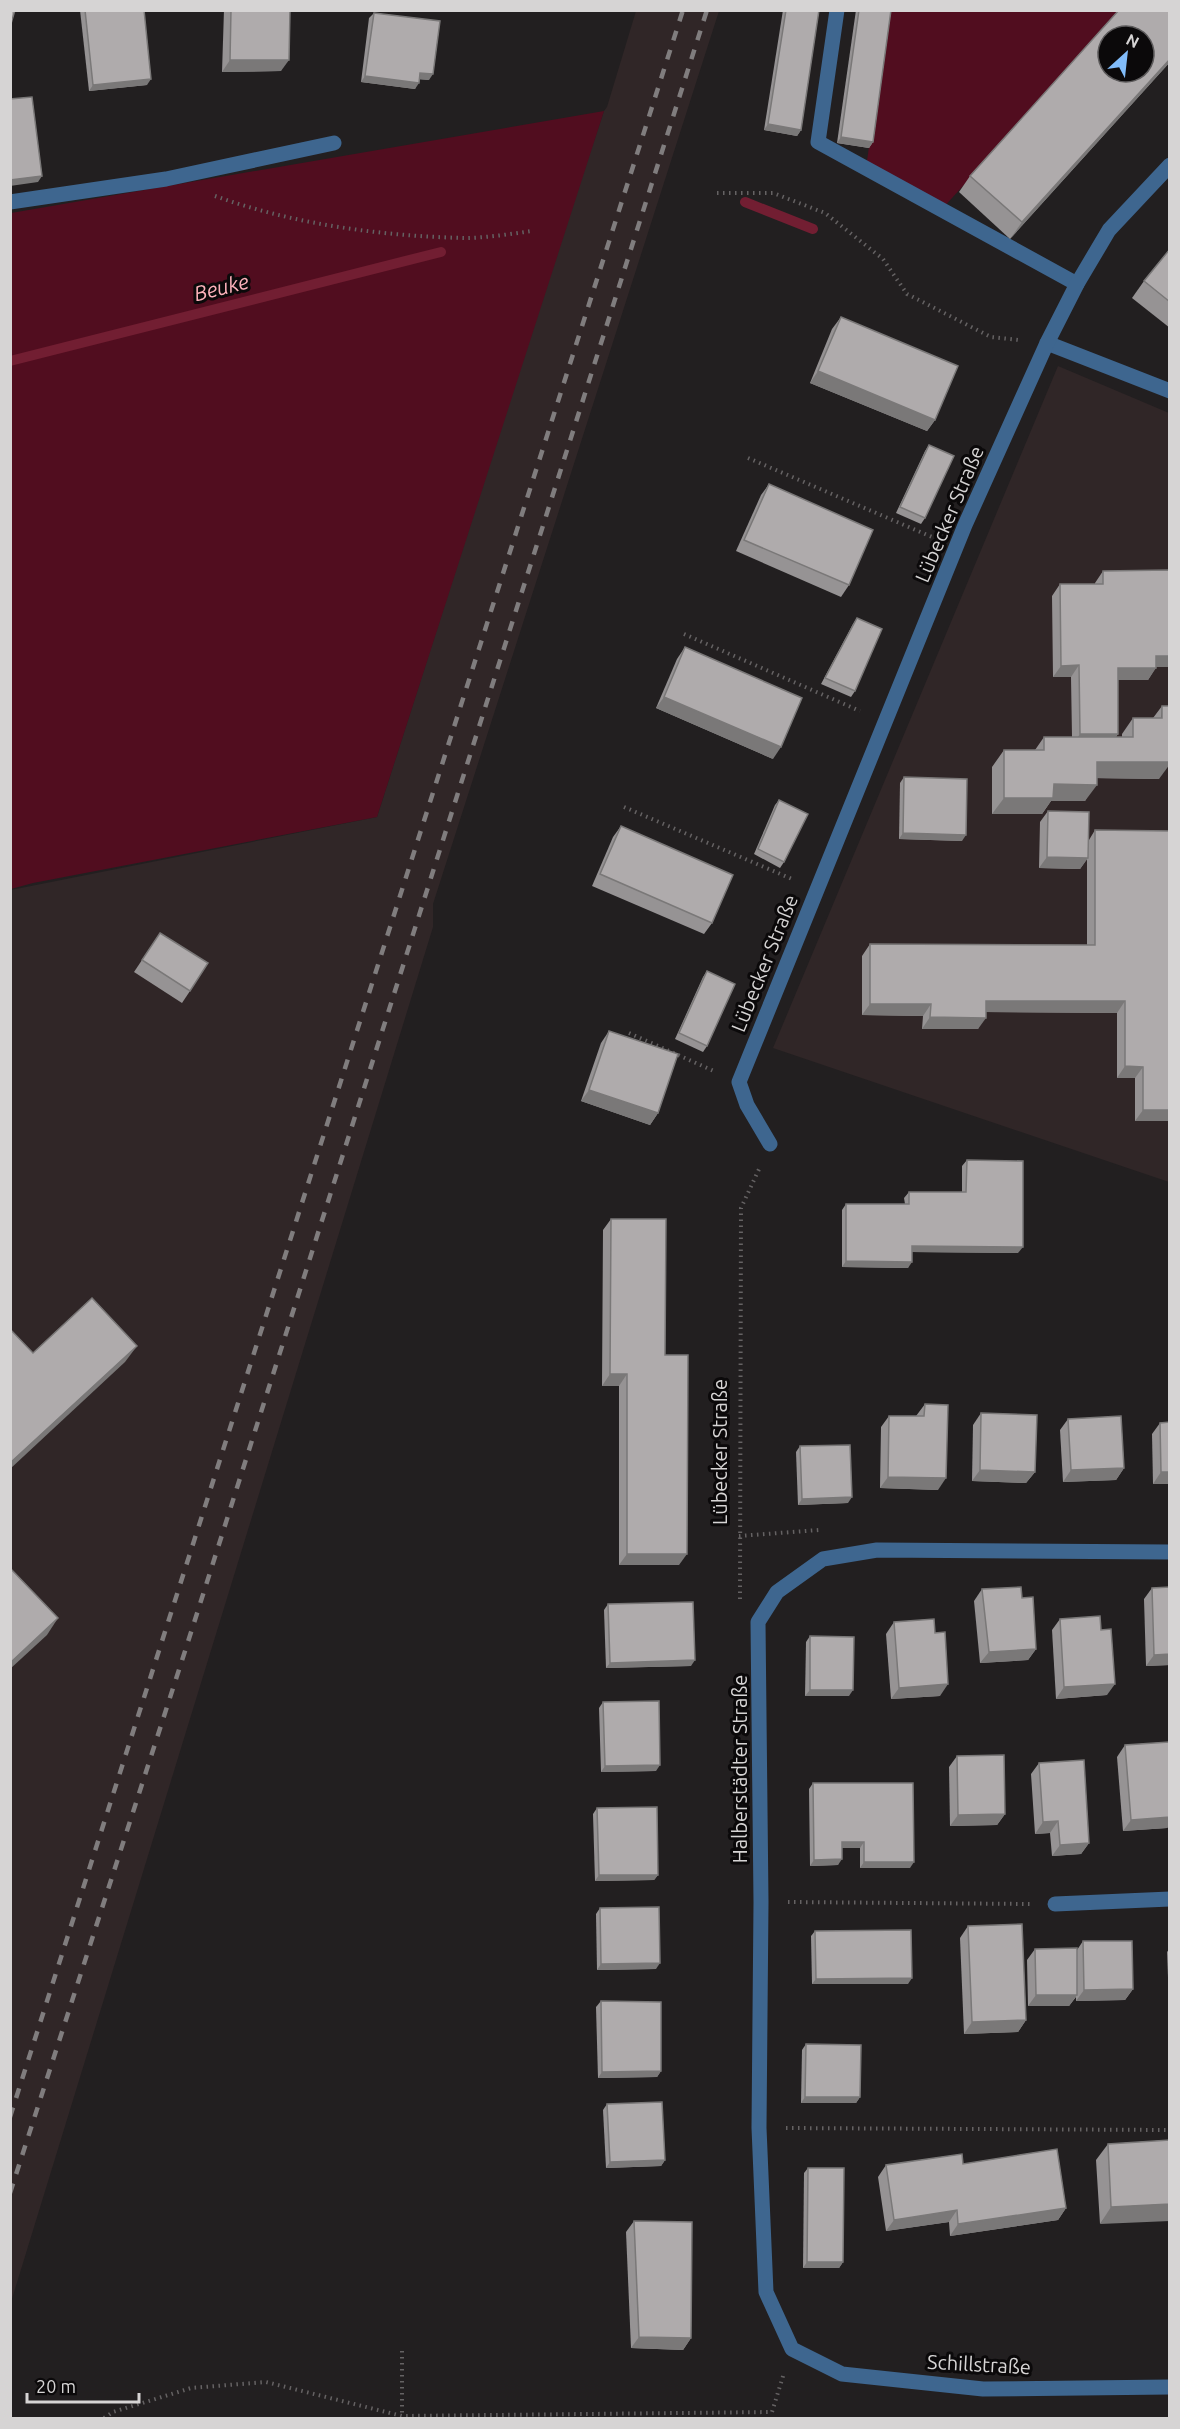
<svg xmlns="http://www.w3.org/2000/svg" width="1180" height="2429" viewBox="0 0 1180 2429" font-family="Ubuntu,sans-serif">
<rect width="100%" height="100%" fill="#221f20"/>
<!-- built -->
<g fill="#302627">
<polygon points="636,11 719,11 433,904 433,927 11,2302 11,890 377,817 569,215 604,111 607,107"/>
<polygon points="1058,366 1169,413 1169,1182 773,1048"/>
</g>
<!-- green -->
<g fill="#510d1f">
<polygon points="888,11 1122,11 942,209 866,168"/>
<polygon points="604,111 377,817 33,883 11,889 11,213"/>
</g>
<g fill="none" stroke-linecap="round" stroke-linejoin="round">
<!-- stream -->
<g stroke="#721e32" stroke-width="10">
<polyline points="745,202 813,229"/>
<polyline points="10,361 441,252"/>
</g>
<!-- path -->
<g stroke="#656263" stroke-width="4" stroke-dasharray="1.5 4.5" stroke-linecap="butt">
<polyline points="717,193 773,193 825,213 883,259 907,294 991,337 1019,340"/>
<path d="M 215,196 C 293,224 380,236 464,238 C 486,238 510,234 532,231"/>
<polyline points="748,458 932,537"/>
<polyline points="684,634 860,711"/>
<polyline points="624,807 792,879"/>
<polyline points="629,1033 716,1072"/>
<polyline points="739,1536 819,1530"/>
<polyline points="740,1599 741,1208 760,1167"/>
<polyline points="788,1902 1030,1904"/>
<polyline points="786,2128 1170,2130"/>
<polyline points="402,2351 402,2416"/>
<polyline points="104,2418 113,2412 191,2388 266,2382 402,2416 772,2412 784,2373"/>
</g>
<!-- minor -->
<g stroke="#3e668f" stroke-width="15">
<polyline points="837,10 818,142 1077,284"/>
<polyline points="10,202 166,179 334,143"/>
<polyline points="1047,343 1170,391"/>
<polyline points="770,1144 747,1105 739,1082 965,525 1047,343 1077,284 1109,230 1170,165"/>
<polyline points="1170,1552 877,1550 823,1559 777,1592 758,1622 761,1902 759,2128 766,2292 792,2349 842,2374 983,2389 1170,2387"/>
<polyline points="1055,1904 1170,1899"/>
</g>
<!-- rail -->
<g stroke="#807d7e" stroke-width="4.5" stroke-dasharray="10 10" stroke-linecap="butt">
<polyline points="10,2117 683,10"/>
<polyline points="10,2193 186,1648 707,10"/>
</g>
</g>
<!-- wall -->
<g fill="#969394">
<polygon points="80,10 144,10 147,85 89,91"/>
<polygon points="224,10 290,10 281,71 222,72"/>
<polygon points="783,10 819,10 801,130 797,136 764,130"/>
<polygon points="856,10 891,10 873,142 869,148 837,143"/>
<polygon points="1170,10 1170,62 1010,239 959,192 970,176"/>
<polygon points="374,13 429,80 419,79 415,89 361,82 369,18"/>
<polygon points="1170,249 1170,328 1132,298 1144,281"/>
<polygon points="841,317 935,420 927,431 810,383 832,329"/>
<polygon points="929,445 925,518 921,524 896,513 925,451"/>
<polygon points="769,484 849,585 841,597 736,551 761,495"/>
<polygon points="1170,570 1170,667 1156,667 1148,680 1118,680 1118,734 1116,737 1122,737 1122,734 1133,718 1153,718 1162,706 1159,779 1097,778 1085,801 1051,801 1042,814 992,814 992,767 1004,750 1035,750 1044,737 1072,737 1071,677 1053,677 1052,596 1060,584 1095,584 1095,583 1103,571"/>
<polygon points="857,618 855,691 851,697 821,684 853,624"/>
<polygon points="685,647 773,759 656,708 677,659"/>
<polygon points="904,777 962,841 899,839 900,783"/>
<polygon points="779,800 784,862 780,868 754,854 775,805"/>
<polygon points="1048,811 1089,840 1095,830 1170,831 1170,1121 1135,1121 1135,1078 1117,1078 1117,1013 986,1012 978,1029 922,1029 923,1016 862,1015 862,956 870,944 1087,945 1087,859 1080,869 1039,868 1040,822"/>
<polygon points="621,826 712,923 704,934 592,886 613,837"/>
<polygon points="160,933 190,991 182,1003 134,972"/>
<polygon points="707,971 707,1046 703,1052 675,1039 703,977"/>
<polygon points="609,1031 658,1113 650,1125 581,1101 601,1043"/>
<polygon points="967,1160 1018,1253 912,1252 908,1268 842,1267 842,1210 846,1204 905,1204 904,1198 909,1192 962,1192 962,1166"/>
<polygon points="611,1219 665,1355 679,1565 619,1565 619,1386 602,1386 603,1230"/>
<polygon points="925,1404 938,1490 880,1488 881,1427 889,1416 916,1416"/>
<polygon points="981,1413 1035,1472 1026,1483 972,1481 973,1425"/>
<polygon points="1068,1419 1124,1468 1116,1480 1063,1482 1060,1430"/>
<polygon points="1160,1423 1170,1484 1153,1484 1152,1434"/>
<polygon points="800,1446 848,1503 798,1505 796,1452"/>
<polygon points="1170,1587 1170,1665 1146,1666 1144,1599 1152,1588"/>
<polygon points="982,1589 1022,1598 1036,1649 1028,1660 980,1663 974,1601"/>
<polygon points="608,1604 691,1666 606,1668 604,1610"/>
<polygon points="1060,1619 1107,1695 1056,1699 1052,1630"/>
<polygon points="894,1622 940,1696 891,1699 886,1634"/>
<polygon points="810,1636 849,1696 805,1696 806,1642"/>
<polygon points="603,1702 656,1771 601,1772 599,1708"/>
<polygon points="1169,1742 1170,1825 1167,1828 1123,1831 1117,1757 1125,1745"/>
<polygon points="957,1756 1005,1814 997,1825 950,1826 949,1767"/>
<polygon points="1039,1763 1089,1843 1081,1854 1052,1856 1050,1833 1035,1834 1031,1774"/>
<polygon points="813,1783 910,1868 860,1868 860,1848 842,1848 838,1865 810,1866 809,1789"/>
<polygon points="597,1808 658,1875 654,1880 595,1881 593,1814"/>
<polygon points="600,1908 656,1969 597,1970 596,1914"/>
<polygon points="968,1926 1026,2020 1018,2032 964,2034 960,1938"/>
<polygon points="815,1931 908,1984 812,1984 811,1936"/>
<polygon points="1083,1941 1133,1989 1125,2000 1076,2001 1076,1997 1069,2006 1028,2006 1027,1960 1035,1949 1077,1950"/>
<polygon points="1170,1948 1170,2002 1169,2002 1167,1952"/>
<polygon points="601,2001 661,2071 657,2077 598,2078 596,2007"/>
<polygon points="806,2044 860,2097 856,2103 801,2103 802,2050"/>
<polygon points="607,2104 665,2160 661,2166 606,2168 603,2110"/>
<polygon points="1170,2140 1100,2224 1096,2160 1108,2144"/>
<polygon points="963,2164 1066,2208 1058,2220 950,2236 949,2222 886,2231 878,2177 886,2165"/>
<polygon points="808,2168 843,2262 839,2268 803,2268 804,2173"/>
<polygon points="634,2221 691,2338 683,2350 631,2348 626,2232"/>
</g>
<!-- shaded-wall -->
<g fill="#7a7878">
<polygon points="1170,59 1170,62 1010,239 1022,222"/>
<polygon points="230,60 289,60 281,71 222,72"/>
<polygon points="420,73 433,74 429,80 416,79"/>
<polygon points="365,76 419,83 415,89 361,82"/>
<polygon points="151,79 147,85 89,91 93,85"/>
<polygon points="768,124 801,130 797,136 764,130"/>
<polygon points="841,137 873,142 869,148 837,143"/>
<polygon points="42,176 38,182 10,186 10,180"/>
<polygon points="818,371 935,420 927,431 810,383"/>
<polygon points="1156,656 1170,656 1170,667 1148,667"/>
<polygon points="1079,665 1071,677 1053,677 1061,666"/>
<polygon points="1118,668 1156,668 1148,680 1110,680"/>
<polygon points="664,697 781,747 773,759 656,708"/>
<polygon points="1080,734 1118,734 1110,745 1072,745"/>
<polygon points="1097,762 1170,762 1170,764 1159,779 1085,778"/>
<polygon points="1054,784 1097,785 1085,801 1051,801 1042,814 992,814 1004,798"/>
<polygon points="903,833 966,835 962,841 899,839"/>
<polygon points="1047,857 1088,858 1080,869 1039,868"/>
<polygon points="986,1001 1125,1001 1117,1013 978,1012"/>
<polygon points="870,1004 931,1004 923,1016 862,1015"/>
<polygon points="930,1017 986,1018 978,1029 922,1029"/>
<polygon points="1125,1066 1143,1067 1135,1078 1117,1078"/>
<polygon points="589,1090 658,1113 650,1125 581,1101"/>
<polygon points="1143,1110 1170,1110 1170,1121 1135,1121"/>
<polygon points="912,1246 1023,1247 1018,1253 908,1252"/>
<polygon points="846,1261 912,1262 908,1268 842,1267"/>
<polygon points="137,1346 125,1362 10,1469 10,1463"/>
<polygon points="610,1374 627,1374 619,1386 602,1386"/>
<polygon points="1124,1468 1116,1480 1063,1482 1071,1470"/>
<polygon points="980,1470 1035,1472 1026,1483 972,1481"/>
<polygon points="1161,1472 1170,1472 1170,1484 1153,1484"/>
<polygon points="888,1477 946,1478 938,1490 880,1488"/>
<polygon points="852,1497 848,1503 798,1505 802,1499"/>
<polygon points="627,1554 687,1554 679,1565 619,1565"/>
<polygon points="58,1618 47,1635 10,1669 10,1663"/>
<polygon points="1036,1649 1028,1660 980,1663 989,1652"/>
<polygon points="1170,1654 1170,1665 1146,1666 1154,1655"/>
<polygon points="695,1660 691,1666 606,1668 610,1663"/>
<polygon points="948,1684 940,1696 891,1699 899,1688"/>
<polygon points="1115,1684 1107,1695 1056,1699 1064,1687"/>
<polygon points="810,1690 853,1690 849,1696 805,1696"/>
<polygon points="660,1765 656,1771 601,1772 605,1766"/>
<polygon points="1005,1814 997,1825 950,1826 958,1815"/>
<polygon points="1170,1817 1170,1825 1167,1828 1123,1831 1131,1820"/>
<polygon points="1058,1821 1050,1833 1035,1834 1043,1822"/>
<polygon points="842,1842 864,1842 860,1848 838,1848"/>
<polygon points="1089,1843 1081,1854 1052,1856 1060,1845"/>
<polygon points="842,1859 838,1865 810,1866 814,1860"/>
<polygon points="864,1862 914,1862 910,1868 860,1868"/>
<polygon points="599,1875 658,1875 654,1880 595,1881"/>
<polygon points="660,1963 656,1969 597,1970 601,1964"/>
<polygon points="912,1978 908,1984 812,1984 816,1979"/>
<polygon points="1133,1989 1125,2000 1076,2001 1084,1990"/>
<polygon points="1036,1995 1077,1995 1069,2006 1028,2006"/>
<polygon points="1026,2020 1018,2032 964,2034 972,2022"/>
<polygon points="661,2071 657,2077 598,2078 602,2072"/>
<polygon points="805,2097 860,2097 856,2103 801,2103"/>
<polygon points="665,2160 661,2166 606,2168 610,2162"/>
<polygon points="1170,2204 1170,2221 1100,2224 1111,2207"/>
<polygon points="1066,2208 1058,2220 950,2236 958,2224"/>
<polygon points="957,2210 949,2222 886,2231 894,2220"/>
<polygon points="807,2262 843,2262 839,2268 803,2268"/>
<polygon points="639,2337 691,2338 683,2350 631,2348"/>
</g>
<!-- building -->
<g fill="#afabac" stroke="#7a7878" stroke-width="1.5" fill-rule="evenodd">
<polygon points="10,10 15,10 10,27"/>
<polygon points="85,10 144,10 151,79 93,85"/>
<polygon points="231,10 290,10 289,60 230,60"/>
<polygon points="786,10 819,10 801,130 768,124"/>
<polygon points="859,10 891,10 873,142 841,137"/>
<path d="M 1119,10 L 1170,10 L 1170,59 L 1022,222 L 970,176 ZM 1108,36 L 1144,36 L 1144,72 L 1108,72 Z"/>
<polygon points="374,13 440,21 433,74 420,73 419,83 365,76"/>
<polygon points="32,97 42,176 10,180 10,99"/>
<polygon points="1170,249 1170,302 1144,281"/>
<polygon points="841,317 958,366 935,420 818,371"/>
<polygon points="929,445 954,456 925,518 900,507"/>
<polygon points="769,484 873,530 849,585 744,540"/>
<polygon points="1170,570 1170,656 1156,656 1156,668 1118,668 1118,734 1080,734 1079,665 1061,666 1060,584 1103,584 1103,571"/>
<polygon points="857,618 882,629 855,691 825,678"/>
<polygon points="685,647 802,698 781,747 664,697"/>
<polygon points="1162,706 1170,706 1170,762 1097,762 1097,785 1054,784 1053,798 1004,798 1004,750 1044,750 1044,737 1133,737 1133,718 1162,718"/>
<polygon points="904,777 967,779 966,835 903,833"/>
<polygon points="779,800 808,814 784,862 758,849"/>
<polygon points="1048,811 1089,812 1088,858 1047,857"/>
<polygon points="621,826 733,875 712,923 600,874"/>
<polygon points="1095,830 1170,831 1170,1110 1143,1110 1143,1067 1125,1066 1125,1001 986,1001 986,1018 930,1017 931,1004 870,1004 870,944 1095,945"/>
<polygon points="160,933 208,963 190,991 142,960"/>
<polygon points="707,971 735,984 707,1046 679,1033"/>
<polygon points="609,1031 678,1054 658,1113 589,1090"/>
<polygon points="967,1160 1023,1161 1023,1247 912,1246 912,1262 846,1261 846,1204 909,1204 909,1192 966,1192"/>
<polygon points="611,1219 666,1219 665,1355 688,1355 687,1554 627,1554 627,1374 610,1374"/>
<polygon points="92,1298 137,1346 10,1463 10,1329 33,1353"/>
<polygon points="925,1404 948,1405 946,1478 888,1477 889,1416 924,1416"/>
<polygon points="981,1413 1037,1415 1035,1472 980,1470"/>
<polygon points="1121,1416 1124,1468 1071,1470 1068,1419"/>
<polygon points="1170,1422 1170,1472 1161,1472 1160,1423"/>
<polygon points="850,1445 852,1497 802,1499 800,1446"/>
<polygon points="10,1568 58,1618 10,1663"/>
<polygon points="1021,1587 1022,1598 1033,1597 1036,1649 989,1652 982,1589"/>
<polygon points="1170,1587 1170,1654 1154,1655 1152,1588"/>
<polygon points="693,1602 695,1660 610,1663 608,1604"/>
<polygon points="1100,1616 1101,1630 1111,1629 1115,1684 1064,1687 1060,1619"/>
<polygon points="934,1619 935,1633 945,1632 948,1684 899,1688 894,1622"/>
<polygon points="810,1636 854,1637 853,1690 810,1690"/>
<polygon points="659,1701 660,1765 605,1766 603,1702"/>
<polygon points="1169,1742 1170,1817 1131,1820 1125,1745"/>
<polygon points="1004,1755 1005,1814 958,1815 957,1756"/>
<polygon points="1084,1760 1089,1843 1060,1845 1058,1821 1043,1822 1039,1763"/>
<polygon points="813,1783 913,1783 914,1862 864,1862 864,1842 842,1842 842,1859 814,1860"/>
<polygon points="657,1807 658,1875 599,1875 597,1808"/>
<polygon points="659,1907 660,1963 601,1964 600,1908"/>
<polygon points="1022,1924 1026,2020 972,2022 968,1926"/>
<polygon points="911,1930 912,1978 816,1979 815,1931"/>
<polygon points="1083,1941 1132,1941 1133,1989 1084,1990"/>
<polygon points="1077,1948 1077,1995 1036,1995 1035,1949"/>
<polygon points="601,2001 661,2002 661,2071 602,2072"/>
<polygon points="806,2044 861,2045 860,2097 805,2097"/>
<polygon points="662,2102 665,2160 610,2162 607,2104"/>
<polygon points="1170,2140 1170,2204 1111,2207 1108,2144"/>
<polygon points="1057,2149 1066,2208 958,2224 957,2210 894,2220 886,2165 962,2154 963,2164"/>
<polygon points="808,2168 844,2168 843,2262 807,2262"/>
<polygon points="634,2221 692,2222 691,2338 639,2337"/>
</g>
<g text-anchor="middle" dominant-baseline="central" stroke-width="6" stroke-linejoin="round" paint-order="stroke">
<!-- street labels -->
<g font-size="20" fill="#d6d4d4" stroke="#0b090a">
<text transform="translate(949 514) rotate(-67)">Lübecker Straße</text>
<text transform="translate(764 963) rotate(-68)">Lübecker Straße</text>
<text transform="translate(719 1452) rotate(-90)">Lübecker Straße</text>
<text transform="translate(739 1769) rotate(-90)">Halberstädter Straße</text>
<text transform="translate(979 2364) rotate(3)">Schillstraße</text>
</g>
<!-- water labels -->
<g font-size="21" font-style="italic" fill="#fdb2bb" stroke="#0b090a">
<text transform="translate(221 287) rotate(-14)">Beuke</text>
</g>
</g>
<!-- border -->
<rect width="1180" height="2429" fill="none" stroke="#d6d4d4" stroke-width="24"/>
<!-- north arrow -->
<g transform="translate(1126 54) rotate(27)"><circle r="28" fill="#0b090a" stroke="#5c5a5b" stroke-width="1.5"/>
<path d="M0-4.5L10 22L0 15L-10 22Z" fill="#81bcfa"/>
<text y="-9" font-size="16" font-weight="bold" text-anchor="middle" fill="#d6d4d4">N</text>
</g>
<!-- scale -->
<path d="M27 2393v9h112v-9" fill="none" stroke="#d6d4d4" stroke-width="3"/>
<text x="36" y="2393" font-size="18" fill="#d6d4d4" stroke="#0b090a" stroke-width="4.5" paint-order="stroke">20 m</text>
</svg>
